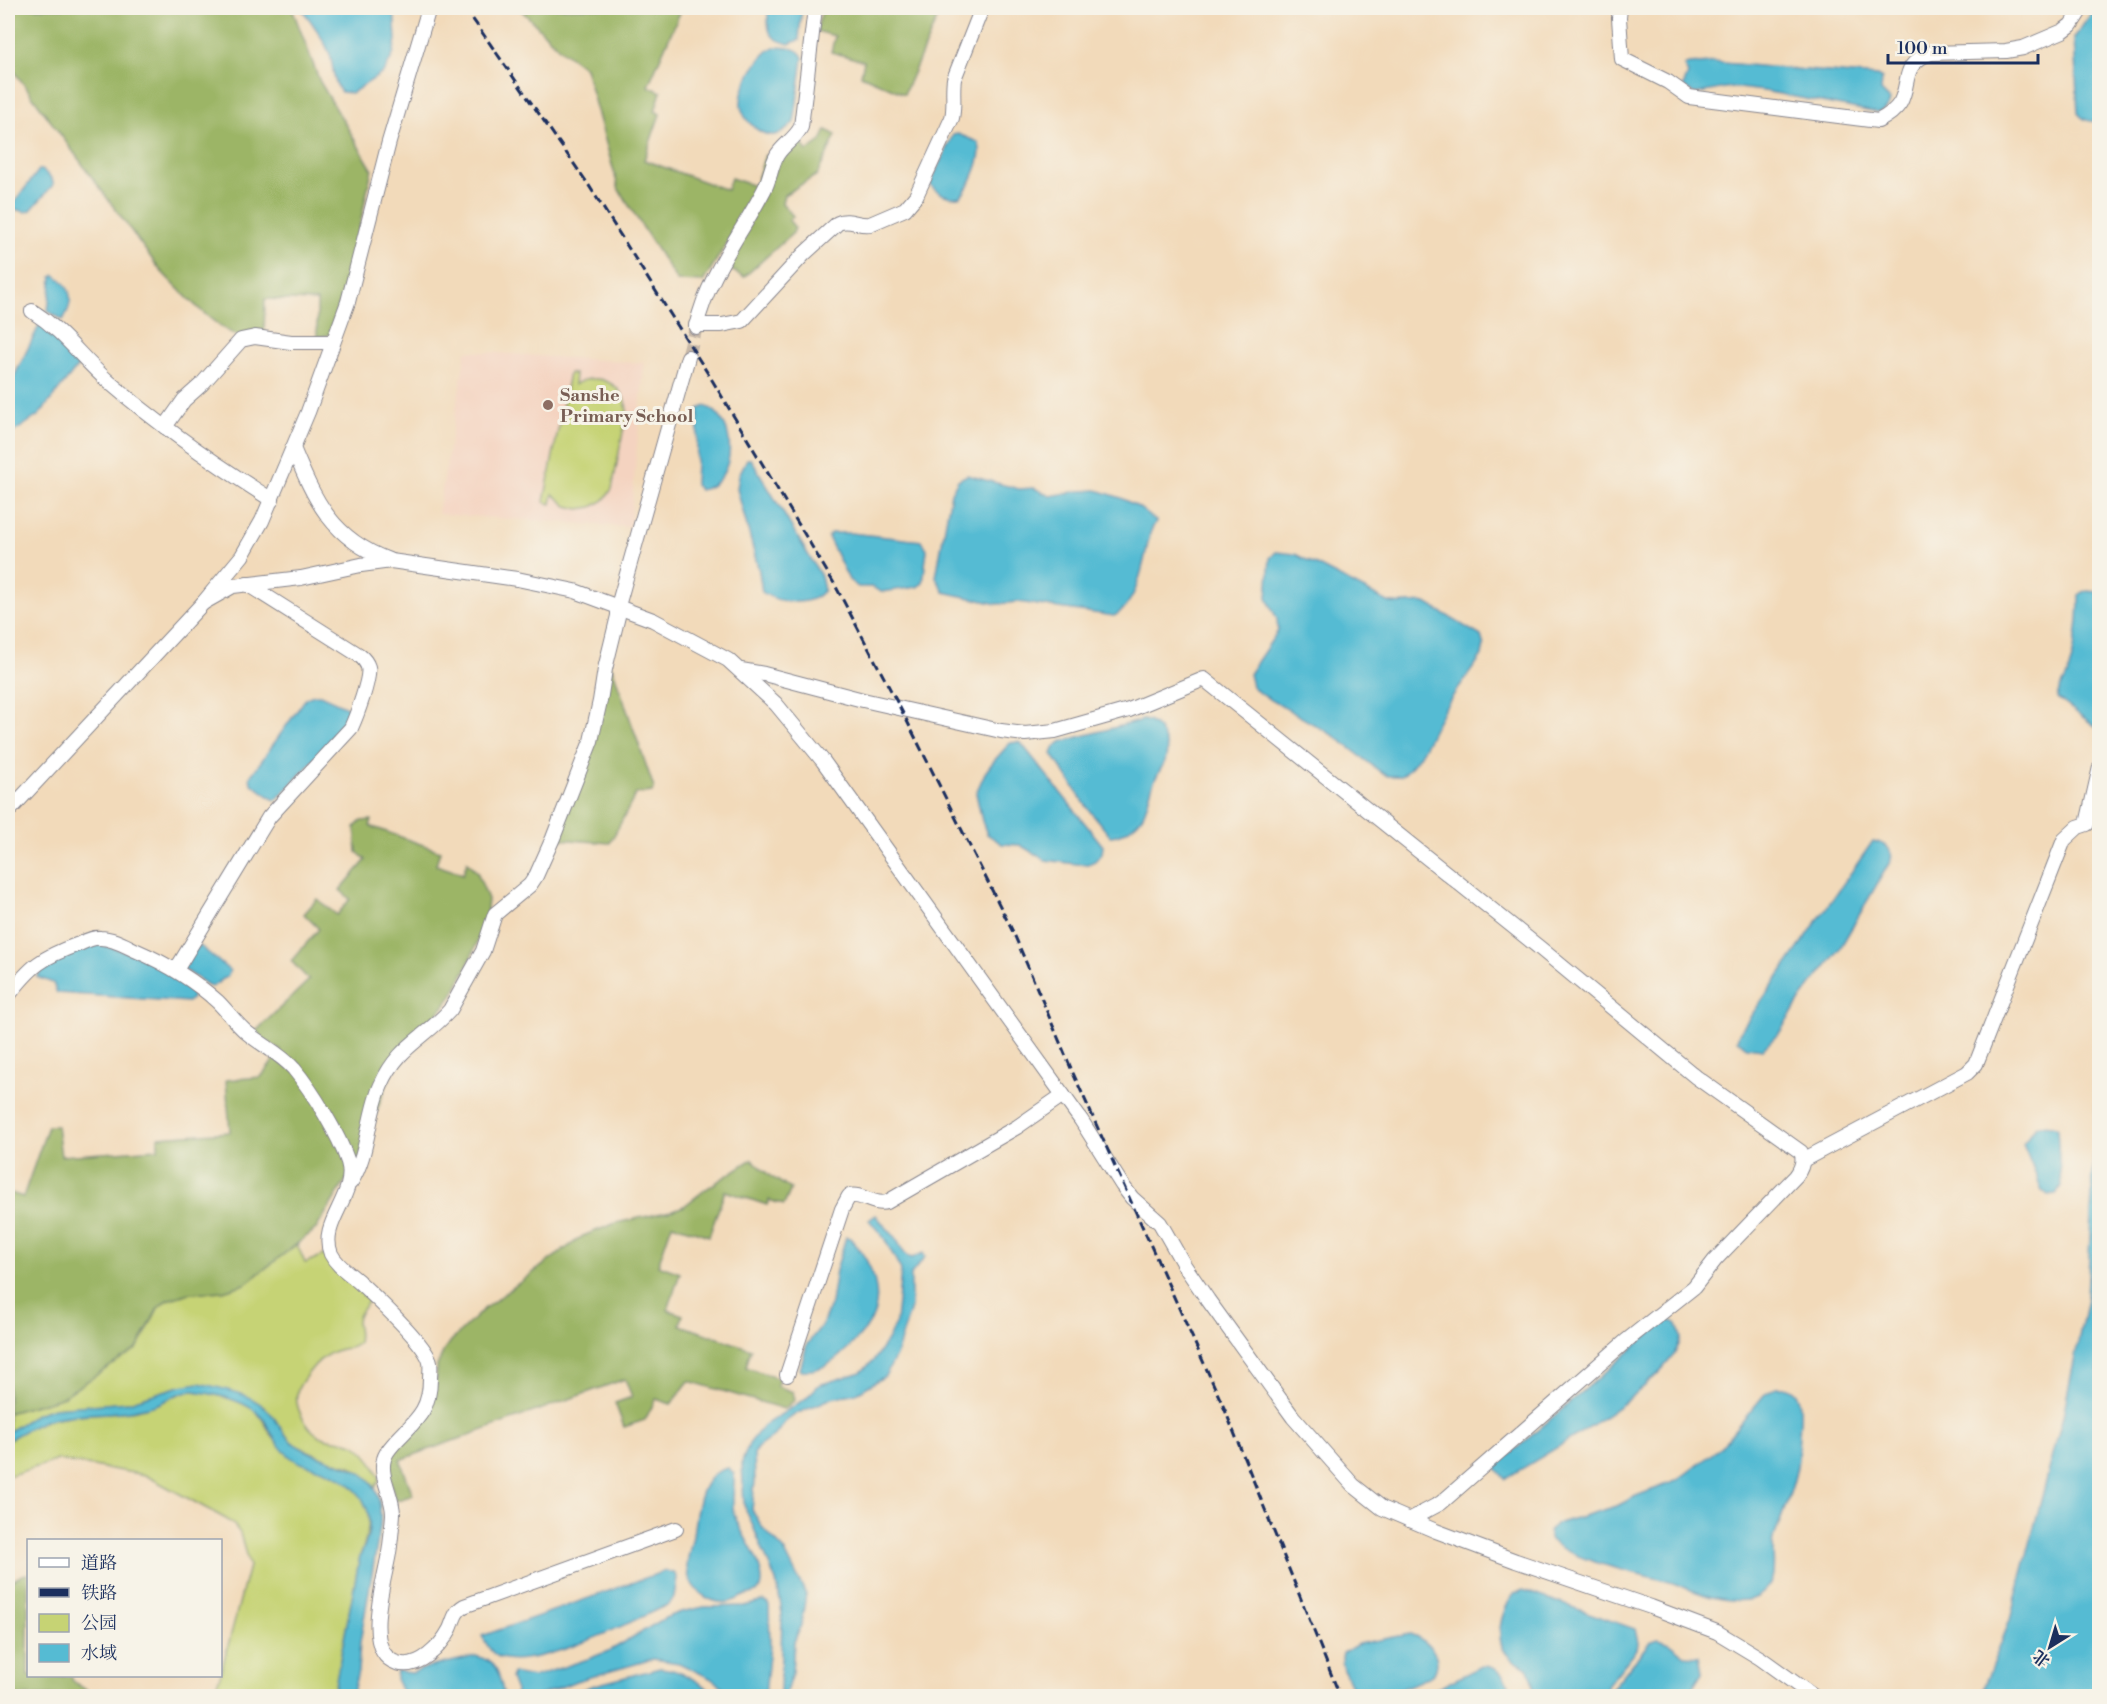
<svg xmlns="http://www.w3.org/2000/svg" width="2107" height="1704" viewBox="0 0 2107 1704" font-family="'Libre Bodoni','Noto Serif SC',serif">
<rect width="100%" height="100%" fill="#f7f3e8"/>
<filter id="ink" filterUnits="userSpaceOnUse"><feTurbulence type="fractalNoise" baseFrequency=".0167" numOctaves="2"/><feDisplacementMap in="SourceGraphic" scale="12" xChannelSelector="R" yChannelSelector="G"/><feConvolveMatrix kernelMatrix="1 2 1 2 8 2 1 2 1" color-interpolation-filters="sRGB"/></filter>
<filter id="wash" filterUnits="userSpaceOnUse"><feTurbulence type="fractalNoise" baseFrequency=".008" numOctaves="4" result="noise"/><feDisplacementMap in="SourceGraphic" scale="24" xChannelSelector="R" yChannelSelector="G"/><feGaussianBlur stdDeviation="1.35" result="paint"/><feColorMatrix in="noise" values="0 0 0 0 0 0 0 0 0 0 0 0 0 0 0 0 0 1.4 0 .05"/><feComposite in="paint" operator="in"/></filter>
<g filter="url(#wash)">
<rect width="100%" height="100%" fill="#f2daba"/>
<!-- built -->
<polygon fill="#f4d3c0" points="466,351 644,363 630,527 438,514"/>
<!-- green -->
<g fill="#c6d374" stroke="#708169" stroke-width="1.5">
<path d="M 569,373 L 575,374 L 574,385 C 597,370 625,384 627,411 L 612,489 L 604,500 L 592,507 L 579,509 L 567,506 L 553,494 L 551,504 L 544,502 Z"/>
<path d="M 297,1244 L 305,1263 L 326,1254 L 369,1301 C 348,1325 362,1320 358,1343 C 352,1349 348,1348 341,1349 C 331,1352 321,1358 314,1366 C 309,1372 301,1382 298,1389 C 292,1407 308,1433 325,1438 C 336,1442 348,1439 357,1446 C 369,1455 375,1465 380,1479 L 375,1488 L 367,1478 L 351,1466 L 331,1461 L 293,1444 L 264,1406 L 180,1386 L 129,1402 L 54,1408 L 36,1414 L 8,1432 L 8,1413 L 61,1398 L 143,1339 L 158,1308 L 167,1300 L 189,1293 L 223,1291 L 245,1284 Z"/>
<path d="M 190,1391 C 208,1392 231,1398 247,1406 C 267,1416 265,1430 276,1441 C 284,1448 294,1453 302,1459 C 319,1471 351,1477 361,1494 C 374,1514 368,1536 360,1556 L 333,1696 L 212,1696 L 220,1676 L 249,1566 L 240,1533 L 234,1525 L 226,1519 L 145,1475 L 58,1460 L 8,1476 L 8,1440 C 21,1433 34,1424 49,1420 C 78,1412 109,1415 137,1410 C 156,1406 171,1395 190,1391 Z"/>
</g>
<!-- forest -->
<g fill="#9cb566" stroke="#5c7262" stroke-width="1.5">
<path d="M 8,8 L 292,8 L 320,82 L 372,169 L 350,271 L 329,335 L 317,337 L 317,301 L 265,299 L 264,335 C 256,335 243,338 236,335 C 214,327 176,287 160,270 L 8,63 Z"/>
<polygon points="519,8 682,8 648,86 661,92 655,111 660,114 644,160 727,190 731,178 755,186 765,155 773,157 765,181 703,282 677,281 619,190 585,68 561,50"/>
<polygon points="823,8 955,8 952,16 940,12 904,94 861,75 864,61 831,52 835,36 816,31"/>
<polygon points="826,130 836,135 817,175 784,195 782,203 793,216 789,220 795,228 793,233 744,277 731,270 729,261 784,152 800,141 807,151 821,141"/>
<polygon points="612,667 654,788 652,792 636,794 610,843 558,839"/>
<polygon points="372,820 370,826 440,851 436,865 463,874 467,862 477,872 488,899 486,920 468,965 451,997 436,1016 401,1046 359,1159 316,1229 245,1284 223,1291 189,1293 167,1300 158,1308 137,1349 61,1398 8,1413 8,1192 23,1197 48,1126 57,1126 61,1156 158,1149 158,1137 230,1132 226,1080 261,1077 281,1051 254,1033 309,980 291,961 319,929 304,914 317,899 337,915 350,899 340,890 366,860 357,852 355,827 361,821"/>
<polygon points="752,1159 770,1176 791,1189 784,1205 769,1200 767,1205 725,1191 709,1236 672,1224 658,1265 680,1273 668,1310 683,1315 680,1325 751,1349 746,1367 779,1379 777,1386 793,1392 795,1400 784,1409 689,1381 671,1404 656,1399 645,1420 624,1427 615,1403 632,1397 625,1379 400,1460 413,1495 395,1501 388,1469 390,1458 436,1385 437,1366 443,1352 451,1341 485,1308 583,1236 616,1223 671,1211 684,1206 706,1189"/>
<polygon points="28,1574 28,1676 71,1676 73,1681 95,1696 8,1696 8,1583 22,1575"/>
</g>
<!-- water -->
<g fill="#55bbd3" stroke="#387598" stroke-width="1.5">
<path d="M 301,8 L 394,8 L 396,40 L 393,55 L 384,72 L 352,93 L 341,92 C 332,82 334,64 329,52 C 322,36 312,22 301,8 Z"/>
<path d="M 768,8 L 804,8 L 801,15 L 799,40 L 789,44 C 765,38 768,28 768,8 Z"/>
<path d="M 2095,8 L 2100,8 L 2100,121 C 2090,122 2084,121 2078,113 L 2074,38 Z"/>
<path d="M 774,47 C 785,48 799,46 803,58 L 794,122 C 789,128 782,134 774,135 C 760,136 743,120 741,106 C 739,89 758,55 774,47 Z"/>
<path d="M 1712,62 L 1877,76 L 1882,79 L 1881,91 L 1890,100 C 1889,107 1884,112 1878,113 L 1764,91 L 1730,87 L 1695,94 L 1683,86 L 1688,74 L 1684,66 C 1692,61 1702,66 1712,62 Z"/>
<path d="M 958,134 L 978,142 C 985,155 970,186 961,196 C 951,200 936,193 930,184 L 953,135 Z"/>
<path d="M 39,170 L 42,170 C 47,174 54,179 53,185 L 31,210 L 26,212 L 10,208 Z"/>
<path d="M 55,275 C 73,287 74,303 63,320 L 48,311 L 52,277 Z"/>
<polygon points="40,324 46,327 81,362 39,415 9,435 8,434 8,389"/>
<path d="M 705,406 C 738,417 739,483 700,490 L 695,485 L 695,482 L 699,409 Z"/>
<path d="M 747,459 L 751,459 L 821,576 L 824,590 C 810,608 778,603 762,592 L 759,571 L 737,489 L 739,475 Z"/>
<path d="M 967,475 L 1019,489 L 1034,488 L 1050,496 L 1079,491 L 1097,490 L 1121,498 L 1138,507 L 1156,521 C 1154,526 1151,529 1150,534 C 1144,558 1139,603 1114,616 L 1018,602 L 997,604 L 944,592 L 936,577 L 951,493 L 958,480 Z"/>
<polygon points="831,533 851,533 922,541 927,549 923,583 917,587 881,592 872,587 858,587 849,580 828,537"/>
<path d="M 1276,552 L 1295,554 L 1388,602 C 1400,606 1413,601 1426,603 L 1481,636 L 1484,646 L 1482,655 C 1469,675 1453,693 1442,713 C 1430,734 1421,762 1401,776 L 1388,776 L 1382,773 L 1336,737 L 1259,693 L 1252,686 L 1249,674 L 1278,631 L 1277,619 L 1267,598 L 1270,558 Z"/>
<path d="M 2085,591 L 2099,592 L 2099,729 L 2057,698 C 2058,690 2064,684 2067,676 C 2076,649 2079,623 2079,595 Z"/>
<polygon points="314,695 320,695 349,708 350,714 333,734 330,743 276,800 273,799 251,783 250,777 306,698"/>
<path d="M 1143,720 C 1160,722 1171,745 1165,761 C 1162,768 1157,774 1154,782 C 1150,792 1148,803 1144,813 C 1139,824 1122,836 1110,836 L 1089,810 L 1052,754 L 1055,747 L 1060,742 Z"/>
<polygon points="1018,742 1021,743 1103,846 1102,853 1095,861 1088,864 1077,864 1045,860 1020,845 1002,844 987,834 982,821 976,793 985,773 993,762 1010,743"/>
<path d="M 1873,841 C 1883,843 1894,848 1891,860 L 1839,950 L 1802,997 L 1780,1032 L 1763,1049 L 1747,1047 L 1737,1041 L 1739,1033 Z"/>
<path d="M 98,945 C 131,950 168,966 192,990 L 192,998 L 188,1002 L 57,993 L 53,983 L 37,977 C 49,957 77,950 98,945 Z"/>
<path d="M 199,945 L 230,971 L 227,977 C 221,979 217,985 211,987 L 182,968 Z"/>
<polygon points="2099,1046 2099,1696 1980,1696 2010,1620 2063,1416 2087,1299"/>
<polygon points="2041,1125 2053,1126 2057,1129 2061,1187 2056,1194 2048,1195 2042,1190 2023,1144 2036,1126"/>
<path d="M 876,1215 C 882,1224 890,1230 896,1239 C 902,1247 902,1255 912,1258 L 923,1253 L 925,1257 L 911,1274 L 911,1308 L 896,1356 L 885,1376 L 857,1393 L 832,1398 L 796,1414 L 785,1422 L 776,1434 L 757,1448 L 754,1453 L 755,1481 L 752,1510 L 762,1527 L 784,1550 L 806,1594 L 801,1625 L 794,1642 L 792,1673 L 786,1692 L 787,1696 L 780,1696 L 782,1614 L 780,1600 L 776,1581 L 744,1505 L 742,1462 L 749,1444 L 763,1426 L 805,1399 L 819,1385 L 861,1372 L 875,1359 L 888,1339 L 896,1322 L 901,1270 L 884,1238 L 869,1220 Z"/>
<path d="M 846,1237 L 850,1238 C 871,1260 888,1298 867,1327 C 861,1336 853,1343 845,1351 C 831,1364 820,1372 800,1370 L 807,1344 L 822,1325 L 831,1303 L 836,1270 Z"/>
<path d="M 1668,1318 L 1677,1324 L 1681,1338 C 1671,1385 1547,1453 1505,1479 L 1495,1467 Z"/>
<path d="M 199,1383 C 227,1390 255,1393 273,1416 C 280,1426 286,1439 296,1445 C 339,1472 386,1458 380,1528 L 360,1642 L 358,1671 L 352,1696 L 333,1696 L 360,1556 C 363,1549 367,1542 368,1535 C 375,1503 352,1480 324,1470 C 311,1466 297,1464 287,1454 C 276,1445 272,1432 264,1420 C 249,1400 218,1395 194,1391 C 182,1390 171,1398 161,1403 C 154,1406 146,1408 139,1409 C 110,1416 77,1411 48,1420 C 34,1424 21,1433 8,1440 L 8,1432 L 36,1414 L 54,1408 L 129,1402 L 180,1386 Z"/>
<path d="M 1776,1387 C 1805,1384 1801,1413 1799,1434 C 1798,1444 1799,1455 1797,1466 C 1793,1490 1783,1512 1775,1535 C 1768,1555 1784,1581 1757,1597 C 1745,1603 1724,1600 1712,1597 C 1698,1593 1686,1588 1673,1583 C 1640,1573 1573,1562 1549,1539 L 1549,1532 L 1556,1524 L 1617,1506 L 1636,1496 L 1676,1481 L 1721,1447 L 1764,1395 Z"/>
<path d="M 728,1468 L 734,1473 C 735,1486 731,1501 734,1514 C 741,1536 762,1558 762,1582 C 762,1592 754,1593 746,1595 C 740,1597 735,1601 729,1602 C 709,1605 688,1588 687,1568 C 687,1557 691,1547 693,1536 C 696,1513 698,1474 728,1468 Z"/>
<path d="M 665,1571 L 674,1573 L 677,1577 L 674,1598 L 669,1604 C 635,1620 533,1672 499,1657 C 490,1653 487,1644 482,1636 Z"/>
<path d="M 1523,1590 L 1635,1629 L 1638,1643 L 1637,1649 L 1599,1696 L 1535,1696 C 1532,1689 1534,1680 1531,1673 C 1527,1666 1518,1664 1512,1659 C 1491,1643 1501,1611 1514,1594 Z"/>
<polygon points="764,1601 769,1604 770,1645 765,1696 735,1696 710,1678 679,1663 653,1659 576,1681 539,1696 515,1696 516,1691 511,1678 513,1673 533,1677 588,1659 611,1650 665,1618 681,1612 704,1607 744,1606"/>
<path d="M 1410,1634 C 1427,1640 1445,1656 1433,1675 L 1386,1696 L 1356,1696 C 1350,1683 1339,1667 1343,1653 L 1358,1644 Z"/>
<polygon points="1658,1639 1669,1643 1685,1655 1699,1656 1702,1672 1687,1696 1606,1696 1650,1642"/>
<path d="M 476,1656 C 498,1661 500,1677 504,1696 L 404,1696 L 396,1679 L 397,1671 L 412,1673 L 429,1667 Z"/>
<path d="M 1482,1666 C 1502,1666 1507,1681 1515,1696 L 1422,1696 Z"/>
<path d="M 660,1668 C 682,1669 701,1684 719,1696 L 569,1696 L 591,1686 Z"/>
</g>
</g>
<g filter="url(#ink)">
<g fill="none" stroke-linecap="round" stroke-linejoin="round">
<!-- minor-tunnel -->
<polyline stroke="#c7b8a8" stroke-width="14" stroke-dasharray="14 7" stroke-linecap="butt" points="688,357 696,327"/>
<!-- minor casing -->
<g stroke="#86848c" stroke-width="16">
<g id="minor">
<path d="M 1620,8 L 1619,18 L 1622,59 L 1668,82 L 1689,97 L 1878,121 C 1886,117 1895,111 1900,103 C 1911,83 1900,64 1931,53 L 2006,51 L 2023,48 L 2063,31 L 2071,25 L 2082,8"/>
<path d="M 32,311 C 65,332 81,358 109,382 C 160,426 215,464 272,500"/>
<path d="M 696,325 L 722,325 L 742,321 L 804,254 L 838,223 C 849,218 859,226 870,224 L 905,209 L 916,196 L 952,118 C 955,105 952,92 954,79 L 982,8"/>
<path d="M 696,327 C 709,273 739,238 764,190 C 770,179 771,166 777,155 C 784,144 795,139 801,127 L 815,8"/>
<polyline points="165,427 184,400 202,384 241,340 255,337 291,342 333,342"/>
<path d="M 293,448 C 315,501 332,539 389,560"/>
<polyline points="203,603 233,586 301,578 361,565 391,561 517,579 575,591 653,620 728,660 776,704 823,761 1081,1120 1122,1185 1132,1198 1160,1223 1184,1265 1208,1300 1293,1417 1353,1485 1382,1508 1436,1531 1516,1561 1651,1607 1717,1632 1760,1658 1813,1696"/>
<path d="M 741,670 L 764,674 L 863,700 L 1001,731 L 1025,734 L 1055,731 L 1129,710 L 1204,679 L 1541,949 L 1696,1077 L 1801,1152 C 1805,1161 1801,1169 1796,1176 L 1715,1260 L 1694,1287 L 1626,1341 L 1441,1503 L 1409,1520"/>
<polyline points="8,812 203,603 242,556 262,521 308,412 348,302 389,142 429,8"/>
<path d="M 176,970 L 269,817 L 351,728 C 356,717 371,678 368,667 C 366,661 363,658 359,655 L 247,584"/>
<path d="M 8,996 C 31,966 42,957 79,944 C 86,941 93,937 100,938 C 113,938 126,946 137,951 C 167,964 194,980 218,1002 C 227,1011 235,1022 245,1031 C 261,1045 280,1053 294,1069 C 313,1092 339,1135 348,1162 C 358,1196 318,1222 331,1254 C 337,1266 349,1273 359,1282 C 374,1296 426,1344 430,1362 C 431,1367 430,1373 430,1379 C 430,1410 417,1419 397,1440 C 392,1446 386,1451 384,1459 C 379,1476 393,1496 393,1514 C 392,1527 391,1541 389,1553 C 385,1579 361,1652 397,1663 C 419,1670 441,1646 450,1629 C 454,1620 455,1611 464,1606 L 676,1529"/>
<polyline points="1803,1160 1967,1073 1976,1064 2064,840 2078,827 2087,824 2100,767"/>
<path d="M 351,1182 C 369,1154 367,1116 381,1085 C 398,1046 424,1039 450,1010 L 483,951 L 495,914 L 530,885 L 536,876 L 553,838 L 591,741 L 600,701 L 605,669 L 618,616 L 618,606 L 688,357"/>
<path d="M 787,1375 L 842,1209 L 849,1196 C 862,1193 873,1206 887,1202 L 1017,1127 L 1063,1095"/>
</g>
</g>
<!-- minor -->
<use href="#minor" stroke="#fff" stroke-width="14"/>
<!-- rail -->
<polyline stroke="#1b2f5e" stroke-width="3" stroke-dasharray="9 4.5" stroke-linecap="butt" points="465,8 588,184 712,380 835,585 906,719 1014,934 1073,1073 1225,1410 1340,1696"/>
</g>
</g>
<!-- markers -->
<circle fill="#8d6e63" stroke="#f7f3e8" stroke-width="2" cx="548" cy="405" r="6"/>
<g text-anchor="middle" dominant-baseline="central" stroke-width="6" stroke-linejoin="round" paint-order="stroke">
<!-- education labels -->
<g font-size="18" font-weight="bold" fill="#785e54" stroke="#f7f3e8" text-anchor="start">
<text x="560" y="395">Sanshe<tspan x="560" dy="21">Primary School</tspan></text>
</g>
</g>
<!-- margin -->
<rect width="2107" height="1704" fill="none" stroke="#f7f3e8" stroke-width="30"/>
<!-- legend -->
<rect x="27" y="1539" width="195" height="138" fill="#f7f3e8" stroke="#9fa5b1" stroke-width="1.5"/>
<rect x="39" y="1558" width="30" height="9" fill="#ffffff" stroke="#9fa5b1" stroke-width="1.5"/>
<text x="81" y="1569" font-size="18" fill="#1b2f5e">道路</text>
<rect x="39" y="1588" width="30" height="9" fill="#1b2f5e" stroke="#9fa5b1" stroke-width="1.5"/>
<text x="81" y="1599" font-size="18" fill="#1b2f5e">铁路</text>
<rect x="39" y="1614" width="30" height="18" fill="#c6d374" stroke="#9fa5b1" stroke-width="1.5"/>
<text x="81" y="1629" font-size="18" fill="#1b2f5e">公园</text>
<rect x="39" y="1644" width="30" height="18" fill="#55bbd3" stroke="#9fa5b1" stroke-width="1.5"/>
<text x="81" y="1659" font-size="18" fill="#1b2f5e">水域</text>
<!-- north arrow -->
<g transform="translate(2050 1647) rotate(217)" stroke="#f7f3e8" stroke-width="4.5" paint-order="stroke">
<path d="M0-4.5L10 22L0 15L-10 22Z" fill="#1b2f5e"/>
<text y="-9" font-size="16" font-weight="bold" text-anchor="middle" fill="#1b2f5e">北</text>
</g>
<!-- scale -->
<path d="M1888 54v9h150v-9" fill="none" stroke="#1b2f5e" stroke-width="3"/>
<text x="1897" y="54" font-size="18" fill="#1b2f5e" stroke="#f7f3e8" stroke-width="4.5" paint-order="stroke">100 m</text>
</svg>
